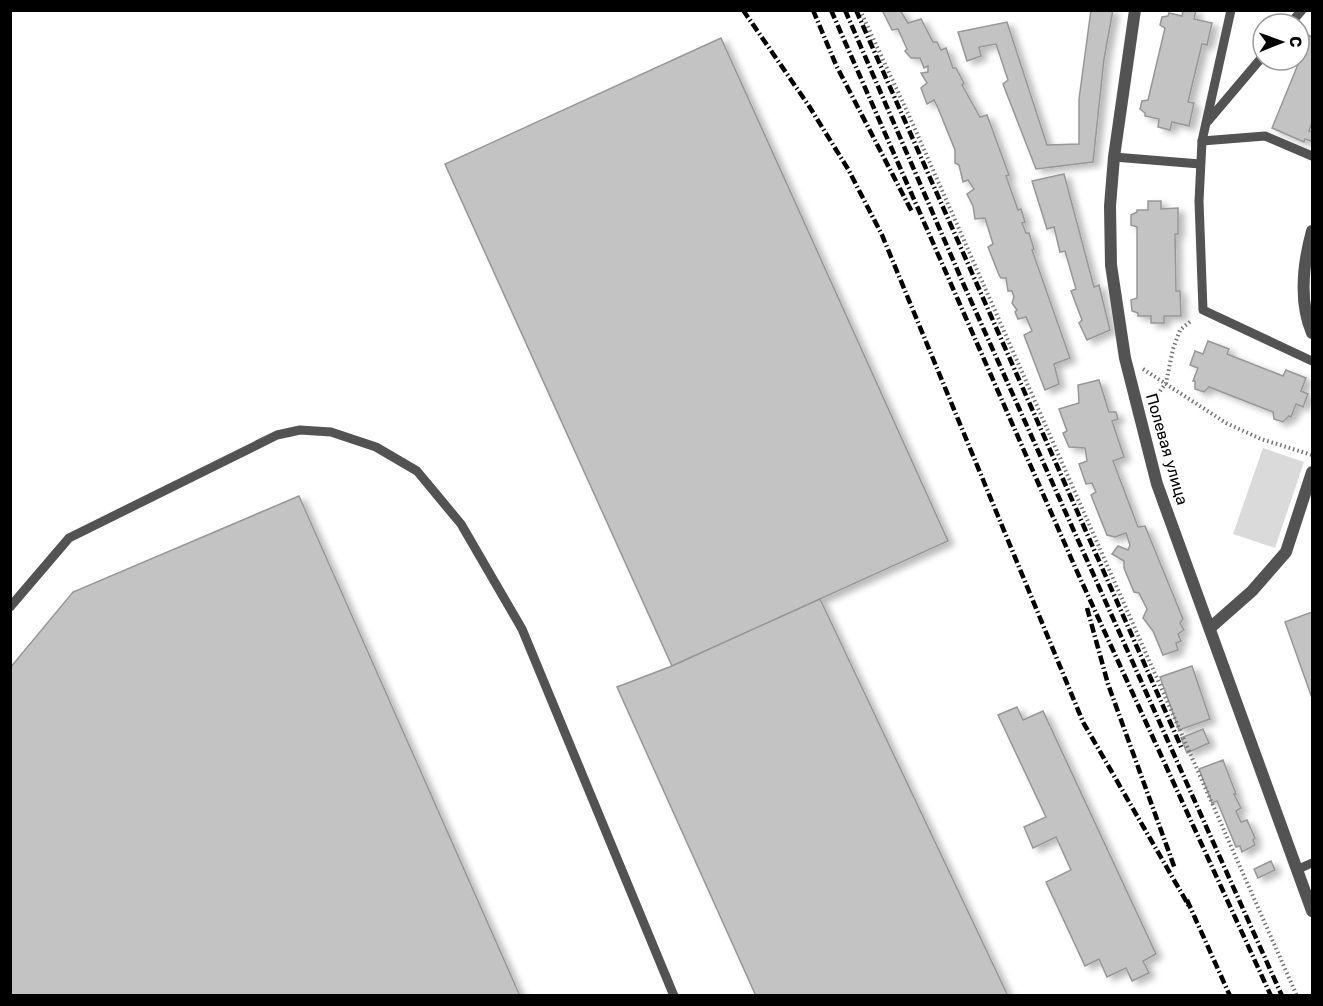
<svg xmlns="http://www.w3.org/2000/svg" width="1323" height="1006" viewBox="0 0 1323 1006" font-family="Rubik,sans-serif">
<defs>
<filter id="shadow"><feDropShadow dx="6" dy="4" stdDeviation="3" flood-color="#0004"/></filter>
</defs>
<rect width="100%" height="100%" fill="#fff"/>
<!-- green -->
<polygon fill="#dadada" points="1263,448 1304,462 1275,548 1233,534"/>
<!-- building -->
<g fill="#c3c3c3" stroke="#979797" stroke-width="1.5" filter="url(#shadow)">
<polygon points="882,10 900,10 908,23 921,19 933,42 937,42 941,50 946,48 953,68 956,68 964,83 962,85 980,117 987,115 1009,175 1006,176 1018,210 1021,209 1025,222 1022,223 1026,233 1029,233 1034,249 1032,250 1070,358 1054,364 1059,384 1045,390 1024,335 1032,331 1026,317 1018,319 1015,312 1017,310 1012,303 1014,297 1012,291 1008,291 1006,278 1001,278 999,275 988,247 993,244 985,218 975,219 973,206 967,194 974,189 968,180 963,182 959,165 955,163 955,150 938,108 934,100 927,104 921,88 927,83 921,73 928,72 928,66 924,68 920,58 911,58 905,51 907,49 898,29 892,30"/>
<polygon points="1091,10 1113,10 1104,59 1093,162 1036,169 1003,84 1008,80 996,44 979,47 981,56 967,61 958,32 1007,22 1047,145 1079,144 1079,99"/>
<polygon points="1183,10 1196,10 1194,19 1212,23 1207,45 1202,44 1188,102 1194,103 1189,126 1172,122 1170,130 1158,127 1159,119 1145,116 1145,113 1140,109 1142,101 1148,100 1165,28 1160,25 1162,17 1168,16 1169,13 1182,16"/>
<polygon points="1302,32 1312,37 1312,122 1309,131 1312,132 1312,137 1311,141 1305,139 1304,142 1272,128 1299,62 1293,60 1299,60 1299,40"/>
<polygon points="721,38 948,541 672,666 445,164"/>
<polygon points="1064,174 1094,287 1099,285 1110,330 1087,340 1079,323 1082,320 1071,291 1076,289 1065,251 1060,252 1054,227 1047,229 1032,181"/>
<polygon points="1148,201 1161,201 1161,209 1178,208 1178,234 1175,234 1176,291 1180,291 1181,316 1164,316 1164,323 1151,323 1151,316 1138,316 1138,313 1132,311 1131,300 1137,298 1137,227 1131,225 1131,215 1137,212 1137,210 1148,210"/>
<polygon points="1208,341 1229,349 1227,354 1283,376 1286,370 1306,378 1301,391 1308,394 1303,407 1296,404 1291,417 1289,416 1283,422 1274,419 1273,412 1209,387 1204,392 1195,389 1195,381 1193,381 1198,368 1190,365 1195,351 1203,354"/>
<polygon points="1099,380 1109,412 1116,412 1118,419 1112,421 1124,457 1113,461 1138,527 1145,526 1183,619 1180,623 1184,630 1178,634 1181,641 1176,643 1178,650 1163,655 1153,631 1143,618 1147,609 1139,593 1134,592 1124,568 1124,561 1112,554 1118,546 1128,550 1130,545 1126,533 1115,537 1107,535 1091,495 1096,492 1092,483 1086,484 1079,464 1087,461 1085,448 1069,447 1063,433 1067,431 1059,409 1079,403 1078,385"/>
<polygon points="299,496 520,996 10,996 10,668 73,592"/>
<polygon points="820,599 1008,996 756,996 617,687 672,666"/>
<polygon points="1312,612 1312,698 1285,622"/>
<polygon points="1192,666 1210,719 1179,730 1160,677"/>
<polygon points="1017,707 1023,720 1043,711 1156,954 1143,961 1149,973 1132,981 1126,968 1107,977 1099,959 1085,966 1046,882 1071,870 1056,837 1033,848 1024,827 1046,817 998,715"/>
<polygon points="1203,729 1209,743 1187,753 1181,738"/>
<polygon points="1223,760 1236,794 1234,794 1241,808 1236,811 1241,822 1247,820 1255,838 1253,840 1255,845 1242,852 1240,846 1236,847 1217,801 1212,803 1199,769"/>
<polygon points="1271,861 1275,870 1258,878 1254,869"/>
</g>
<g fill="none" stroke-linecap="round" stroke-linejoin="round">
<!-- path -->
<g stroke="#757575" stroke-width="4" stroke-dasharray="1.5 3" stroke-linecap="butt">
<polyline points="860,10 911,120 1297,996"/>
<polyline points="1143,369 1226,423 1261,439 1312,455"/>
<polyline points="1152,402 1166,383 1173,349 1180,330 1192,320"/>
</g>
<!-- service -->
<g stroke="#535353" stroke-width="9">
<polyline points="1231,10 1202,141 1199,201 1203,310 1312,361"/>
<polyline points="1290,24 1302,10"/>
<polyline points="1208,121 1263,56"/>
<polyline points="1202,141 1265,136 1312,156"/>
<polyline points="1114,157 1200,164"/>
<polyline points="10,607 69,538 277,435 300,430 331,432 376,447 417,471 461,524 522,629 674,996"/>
<polyline points="1296,870 1312,863"/>
</g>
<!-- minor -->
<g stroke="#535353" stroke-width="12">
<polyline points="1135,10 1114,157 1110,206 1111,265 1125,358 1157,484 1312,911"/>
<path d="M 1312,231 C 1303,264 1299,302 1312,333"/>
<polyline points="1210,628 1252,591 1286,552 1312,472"/>
</g>
<!-- rail -->
<g stroke="#000" stroke-width="4.5" stroke-dasharray="9 3 1.5 3" stroke-linecap="butt">
<polyline points="743,10 809,106 848,169 882,235 1083,722 1189,906"/>
<polyline points="813,10 836,65 912,212"/>
<polyline points="831,10 1075,567 1271,996"/>
<polyline points="845,10 963,283 1282,996"/>
<polyline points="856,10 1182,749"/>
<polyline points="1087,608 1108,684 1175,869"/>
<polyline points="1187,900 1230,996"/>
</g>
</g>
<g text-anchor="middle" dominant-baseline="central" stroke-width="6" stroke-linejoin="round" paint-order="stroke">
<!-- street labels -->
<g font-size="16" fill="#000" stroke="#fff">
<text transform="translate(1167 449) rotate(74)">Полевая улица</text>
</g>
</g>
<!-- border -->
<rect width="1323" height="1006" fill="none" stroke="#000000" stroke-width="24"/>
<!-- north arrow -->
<g transform="translate(1281 42) rotate(89)"><circle r="28" fill="#ffffff" stroke="#999999" stroke-width="1.5"/>
<path d="M0-4.5L10 22L0 15L-10 22Z" fill="#000000"/>
<text y="-9" font-size="16" font-weight="bold" text-anchor="middle" fill="#000000">С</text>
</g>
</svg>
